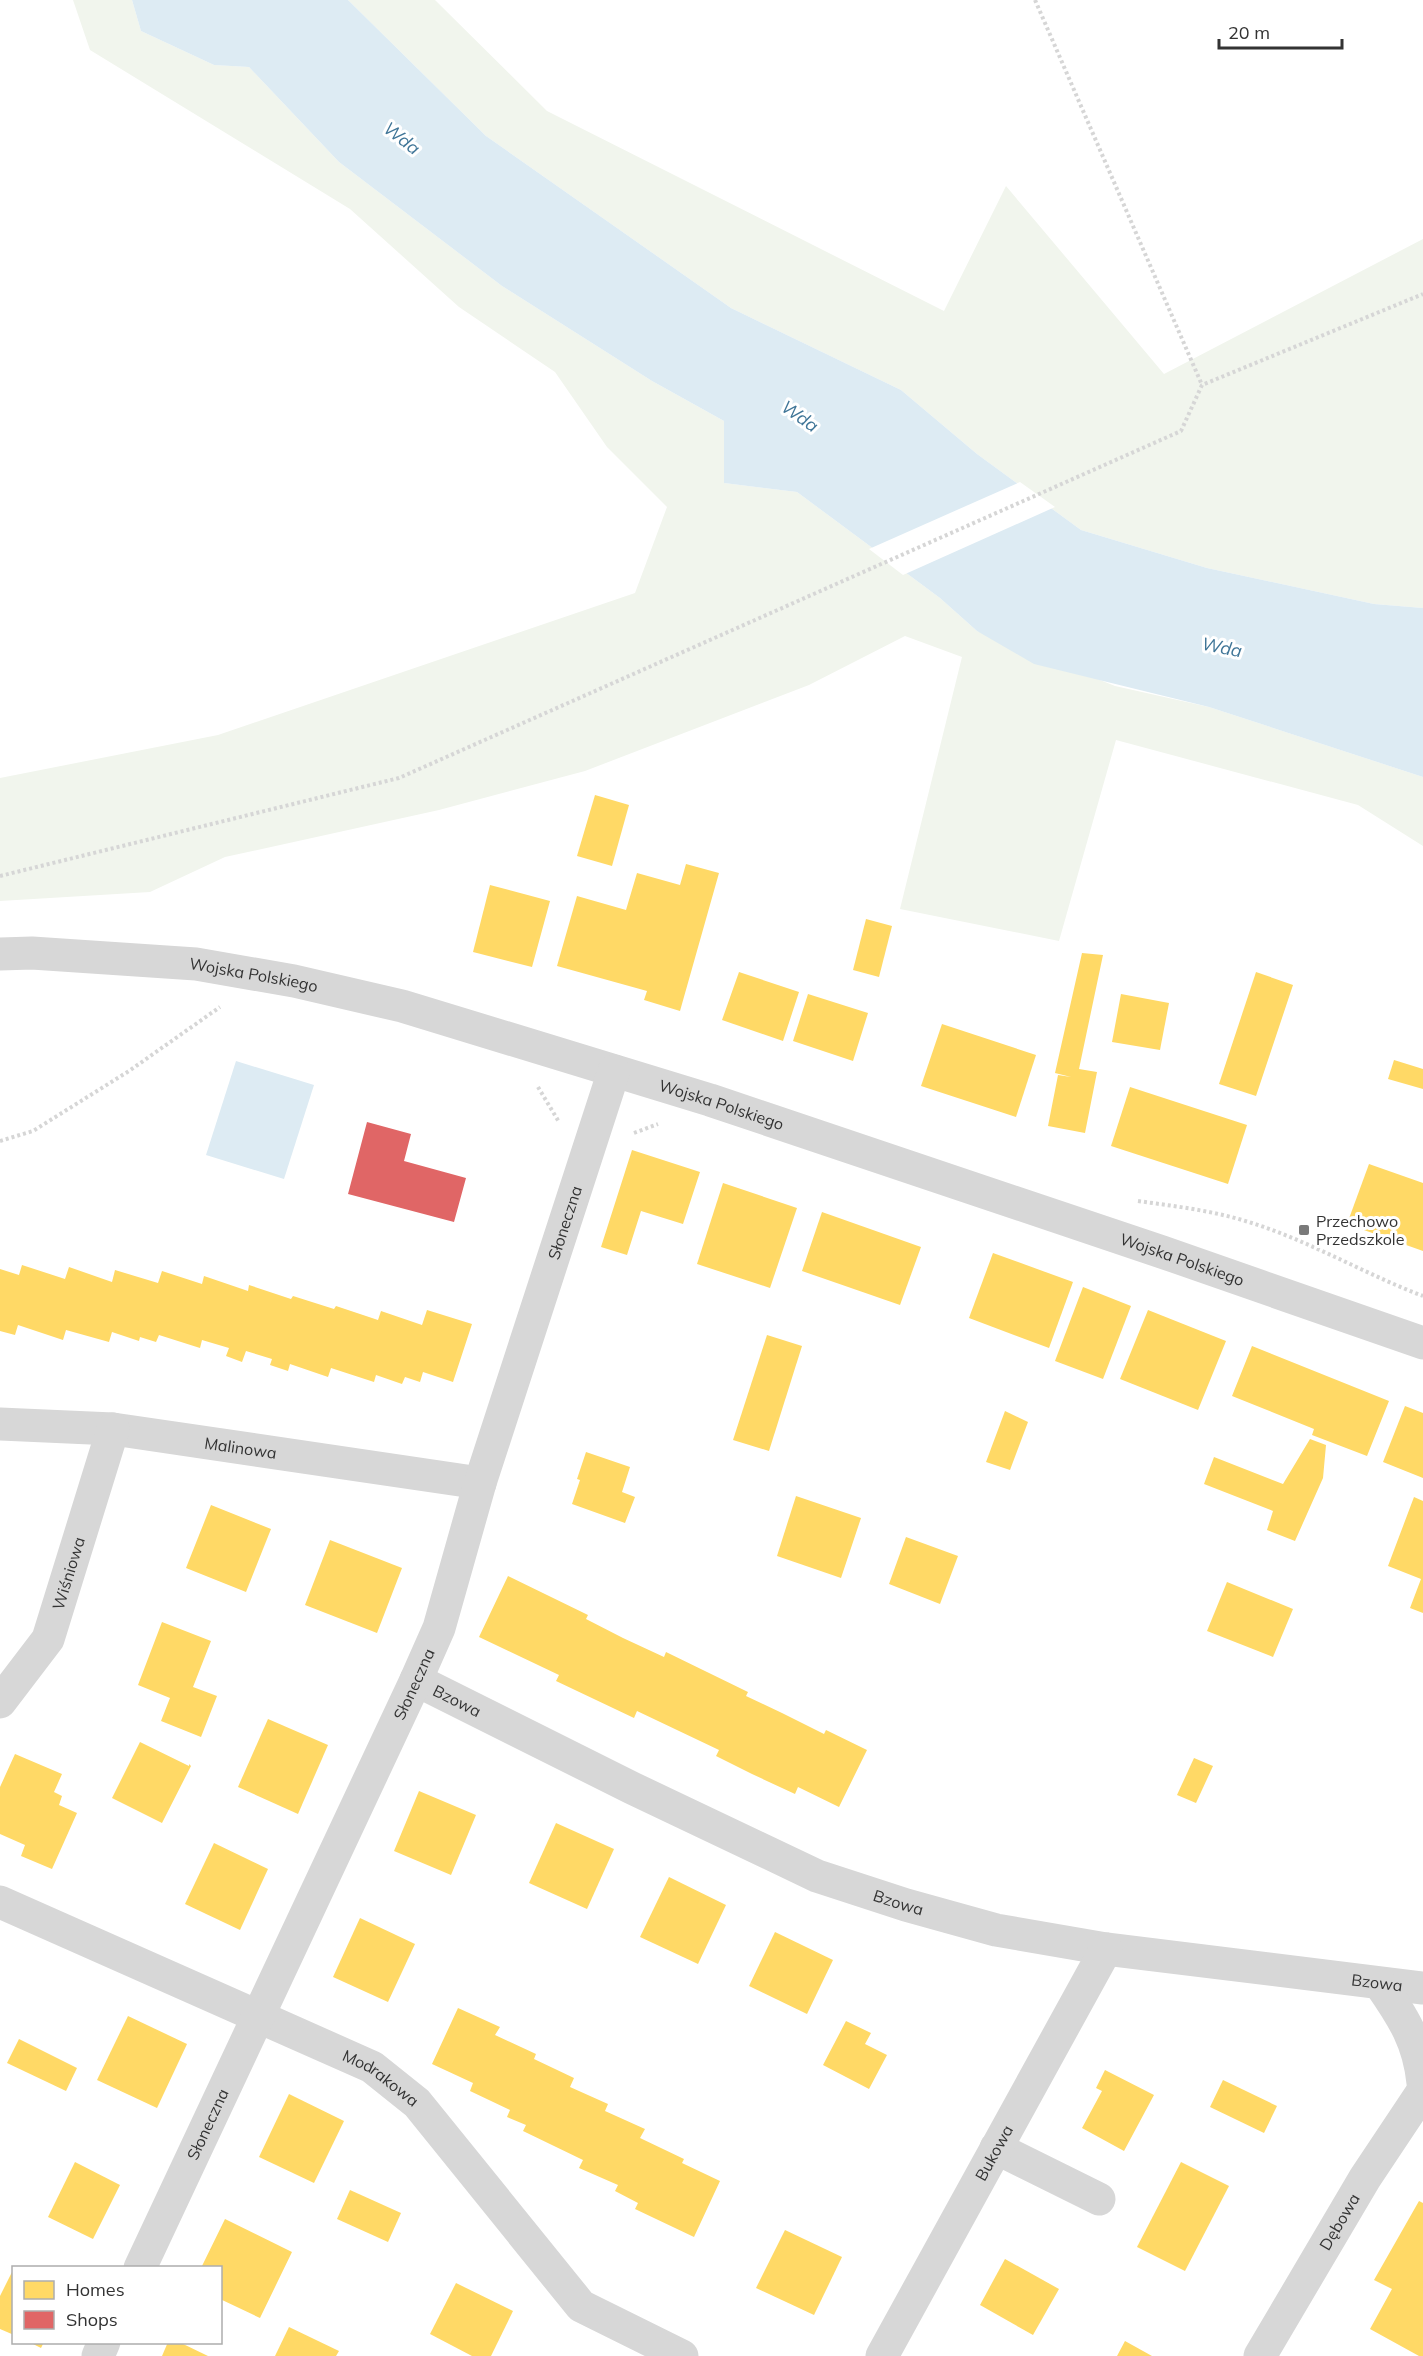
<svg xmlns="http://www.w3.org/2000/svg" width="1423" height="2356" viewBox="0 0 1423 2356" font-family="Mulish,sans-serif">
<rect width="100%" height="100%" fill="#fff"/>
<!-- green -->
<g fill="#f1f5ed">
<polygon points="73,0 132,0 141,31 214,65 249,67 339,162 502,286 652,381 724,421 724,483 797,492 940,598 977,631 1115,686 1209,707 1423,777 1423,846 1358,805 1116,740 1059,941 900,909 962,657 905,636 809,685 585,771 439,810 225,857 150,892 0,901 0,778 218,735 635,593 667,507 607,447 555,372 459,307 350,209 90,50"/>
<polygon points="348,0 435,0 547,111 944,311 1006,186 1164,374 1423,239 1423,608 1374,604 1207,568 1081,530 977,454 901,390 731,308 486,136"/>
</g>
<!-- water -->
<g fill="#ddebf3">
<polygon points="132,0 348,0 486,136 731,308 901,390 977,454 1081,530 1207,568 1374,604 1423,608 1423,777 1209,707 1034,664 977,631 940,598 797,492 724,483 724,421 652,381 502,286 339,162 249,67 214,65 141,31"/>
<polygon points="236,1061 314,1085 284,1179 206,1155"/>
</g>
<!-- pier -->
<polygon fill="#fff" points="1020,482 1055,507 903,575 869,549"/>
<!-- homes -->
<g fill="#ffd966">
<polygon points="595,795 629,805 612,866 577,856"/>
<polygon points="686,864 719,873 680,1011 644,1000 647,991 557,966 577,896 626,910 637,873 680,885"/>
<polygon points="490,885 550,901 532,967 473,952"/>
<polygon points="866,919 892,926 879,977 853,970"/>
<polygon points="1082,953 1103,955 1079,1069 1097,1072 1085,1133 1048,1126 1058,1075 1071,1077 1055,1073"/>
<polygon points="739,972 799,992 783,1041 722,1020"/>
<polygon points="1256,972 1293,985 1256,1096 1219,1084"/>
<polygon points="808,994 868,1013 853,1061 793,1041"/>
<polygon points="1121,994 1169,1003 1160,1050 1112,1042"/>
<polygon points="942,1024 1036,1055 1016,1117 921,1086"/>
<polygon points="1394,1060 1423,1069 1423,1089 1388,1079"/>
<polygon points="1130,1087 1247,1125 1228,1184 1111,1146"/>
<polygon points="632,1150 700,1172 683,1224 641,1211 627,1255 601,1247"/>
<polygon points="1369,1164 1423,1183 1423,1251 1347,1224"/>
<polygon points="723,1183 797,1208 770,1288 697,1264"/>
<polygon points="822,1212 921,1247 900,1305 802,1271"/>
<polygon points="993,1253 1073,1282 1049,1348 969,1318"/>
<polygon points="22,1265 65,1279 69,1267 112,1282 115,1270 158,1283 162,1271 202,1284 204,1276 248,1291 249,1285 291,1299 293,1296 334,1309 336,1306 378,1320 381,1311 422,1325 427,1310 472,1324 453,1382 423,1372 420,1382 405,1377 402,1384 376,1375 374,1382 331,1368 328,1377 290,1364 288,1371 270,1365 272,1359 246,1351 242,1362 226,1356 229,1348 202,1340 200,1348 159,1335 156,1342 140,1337 139,1341 112,1332 109,1342 66,1330 63,1340 18,1325 15,1335 0,1331 0,1269 19,1275"/>
<polygon points="1083,1287 1131,1306 1103,1379 1055,1361"/>
<polygon points="1148,1310 1226,1341 1198,1410 1120,1379"/>
<polygon points="767,1335 802,1346 769,1451 733,1440"/>
<polygon points="1252,1346 1389,1401 1367,1456 1312,1435 1314,1429 1232,1396"/>
<polygon points="1405,1406 1423,1413 1423,1478 1383,1462"/>
<polygon points="1005,1411 1028,1422 1010,1470 986,1462"/>
<polygon points="1310,1439 1326,1445 1323,1478 1295,1541 1267,1530 1273,1511 1204,1484 1214,1457 1283,1484"/>
<polygon points="586,1452 630,1467 622,1492 635,1497 625,1523 572,1504 580,1480 577,1479"/>
<polygon points="796,1496 861,1518 841,1578 777,1556"/>
<polygon points="1414,1497 1423,1501 1423,1613 1410,1608 1421,1579 1388,1566"/>
<polygon points="211,1505 271,1529 246,1592 186,1568"/>
<polygon points="906,1537 958,1556 940,1604 889,1584"/>
<polygon points="330,1540 402,1568 377,1633 305,1605"/>
<polygon points="508,1576 588,1615 586,1619 623,1638 664,1657 666,1652 748,1692 746,1696 782,1713 824,1734 826,1730 867,1750 839,1807 798,1787 795,1794 752,1774 716,1756 719,1750 637,1711 634,1718 556,1681 559,1675 479,1637"/>
<polygon points="1227,1582 1293,1609 1273,1657 1207,1631"/>
<polygon points="162,1622 211,1641 193,1687 217,1696 201,1737 161,1721 170,1698 138,1685"/>
<polygon points="268,1719 328,1745 298,1814 238,1787"/>
<polygon points="140,1742 189,1766 189,1764 191,1766 162,1823 112,1798"/>
<polygon points="15,1754 62,1774 54,1792 62,1796 59,1805 77,1813 52,1869 21,1856 25,1845 0,1834 0,1787"/>
<polygon points="1194,1758 1213,1766 1196,1803 1177,1795"/>
<polygon points="419,1791 476,1815 451,1875 394,1851"/>
<polygon points="556,1823 614,1849 587,1909 529,1883"/>
<polygon points="214,1843 268,1869 240,1930 185,1904"/>
<polygon points="669,1877 726,1905 698,1964 640,1937"/>
<polygon points="360,1918 415,1944 388,2002 333,1977"/>
<polygon points="775,1932 833,1960 807,2014 749,1986"/>
<polygon points="458,2008 500,2027 495,2035 536,2054 534,2059 574,2078 570,2087 608,2104 605,2111 645,2129 640,2138 684,2159 682,2163 720,2181 694,2237 635,2209 638,2203 615,2191 618,2185 579,2168 583,2160 523,2131 526,2125 507,2117 510,2110 470,2091 473,2083 432,2064"/>
<polygon points="128,2016 187,2044 157,2108 97,2080"/>
<polygon points="846,2021 871,2033 865,2044 887,2055 869,2089 823,2065"/>
<polygon points="19,2039 77,2068 66,2091 7,2063"/>
<polygon points="1105,2070 1154,2095 1124,2151 1082,2128 1102,2091 1096,2088"/>
<polygon points="1223,2080 1277,2106 1264,2133 1210,2107"/>
<polygon points="289,2094 344,2121 314,2183 259,2157"/>
<polygon points="75,2162 120,2185 93,2239 48,2217"/>
<polygon points="1181,2162 1229,2186 1185,2271 1137,2247"/>
<polygon points="350,2190 401,2213 388,2242 337,2219"/>
<polygon points="1419,2201 1423,2203 1423,2356 1419,2356 1370,2329 1392,2289 1374,2280"/>
<polygon points="225,2219 292,2252 260,2318 220,2299 220,2268 201,2268"/>
<polygon points="785,2230 842,2257 814,2315 756,2288"/>
<polygon points="1005,2259 1059,2289 1033,2335 980,2305"/>
<polygon points="14,2268 14,2335 0,2329 0,2296"/>
<polygon points="456,2283 513,2311 491,2356 472,2356 430,2334"/>
<polygon points="289,2327 339,2351 336,2356 275,2356"/>
<polygon points="1125,2341 1152,2356 1117,2356"/>
<polygon points="29,2342 44,2342 41,2348"/>
<polygon points="168,2342 179,2342 208,2356 162,2356"/>
</g>
<!-- shops -->
<polygon fill="#e06666" points="367,1122 411,1134 404,1161 466,1178 454,1222 348,1194"/>
<g fill="none" stroke-linecap="round" stroke-linejoin="round">
<!-- path -->
<g stroke="#d6d6d6" stroke-width="4" stroke-dasharray="3 3" stroke-linecap="butt">
<polyline points="1035,0 1202,385"/>
<polyline points="0,876 399,778 1181,431 1202,385 1423,294"/>
<polyline points="538,1087 559,1122"/>
<polyline points="634,1133 658,1124"/>
<polyline points="0,1141 33,1131 129,1071 220,1007"/>
<path d="M 1138,1201 C 1173,1206 1208,1210 1242,1220 C 1305,1238 1362,1273 1423,1296"/>
</g>
<!-- minor -->
<g stroke="#d7d7d7" stroke-width="33">
<path id="s1" d="M 0,954 L 32,953 L 196,964 L 294,981 L 402,1006 L 710,1100 L 1162,1252 L 1423,1343"/>
<path id="s2" d="M 0,1424 L 113,1429 L 480,1483"/>
<path id="s3" d="M 416,1680 L 632,1788 L 817,1876 L 906,1905 L 996,1930 L 1106,1949 L 1423,1988"/>
<path id="s4" d="M 0,1702 L 48,1639 L 113,1429"/>
<path id="s5" d="M 0,1902 L 372,2067 L 417,2103 L 581,2306 L 682,2356"/>
<path d="M 1380,1984 C 1403,2017 1419,2042 1423,2083"/>
<polyline points="996,2148 1099,2199"/>
<path id="s6" d="M 140,2268 L 416,1680 L 439,1628 L 480,1483 L 614,1071"/>
<polyline points="98,2356 104,2342"/>
<path id="s7" d="M 882,2356 L 1106,1949"/>
<path id="s8" d="M 1260,2356 L 1365,2178 L 1423,2091"/>
</g>
</g>
<!-- markers -->
<rect fill="#7a7a7a" stroke="#fff" stroke-width="2" x="1298" y="1224" width="12" height="12" rx="3"/>
<g text-anchor="middle" dominant-baseline="central" stroke-width="6" stroke-linejoin="round" paint-order="stroke">
<!-- street labels -->
<g font-size="16" fill="#333" stroke="#fff">
<text stroke="none"><textPath href="#s1" startOffset="255">Wojska Polskiego</textPath></text>
<text stroke="none"><textPath href="#s1" startOffset="741">Wojska Polskiego</textPath></text>
<text stroke="none"><textPath href="#s6" startOffset="1131">Słoneczna</textPath></text>
<text stroke="none"><textPath href="#s1" startOffset="1227">Wojska Polskiego</textPath></text>
<text stroke="none"><textPath href="#s2" startOffset="242">Malinowa</textPath></text>
<text stroke="none"><textPath href="#s4" startOffset="148">Wiśniowa</textPath></text>
<text stroke="none"><textPath href="#s6" startOffset="645">Słoneczna</textPath></text>
<text stroke="none"><textPath href="#s3" startOffset="46">Bzowa</textPath></text>
<text stroke="none"><textPath href="#s3" startOffset="532">Bzowa</textPath></text>
<text stroke="none"><textPath href="#s3" startOffset="1018">Bzowa</textPath></text>
<text stroke="none"><textPath href="#s5" startOffset="420">Modrakowa</textPath></text>
<text stroke="none"><textPath href="#s6" startOffset="159">Słoneczna</textPath></text>
<text stroke="none"><textPath href="#s7" startOffset="232">Bukowa</textPath></text>
<text stroke="none"><textPath href="#s8" startOffset="156">Dębowa</textPath></text>
</g>
<!-- poi labels -->
<g font-size="16" fill="#333" stroke="#fff" text-anchor="start">
<text x="1316" y="1221">Przechowo<tspan x="1316" dy="18">Przedszkole</tspan></text>
</g>
<!-- water labels -->
<g font-size="18" font-style="italic" fill="#3f7597" stroke="#fff">
<text transform="translate(402 138) rotate(38)">Wda</text>
<text transform="translate(800 416) rotate(35)">Wda</text>
<text transform="translate(1222 647) rotate(11)">Wda</text>
</g>
</g>
<!-- legend -->
<rect x="12" y="2266" width="210" height="78" fill="#ffffff" stroke="#adadad" stroke-width="1.5"/>
<rect x="24" y="2281" width="30" height="18" fill="#ffd966" stroke="#adadad" stroke-width="1.5"/>
<text x="66" y="2296" font-size="18" fill="#333333">Homes</text>
<rect x="24" y="2311" width="30" height="18" fill="#e06666" stroke="#adadad" stroke-width="1.5"/>
<text x="66" y="2326" font-size="18" fill="#333333">Shops</text>
<!-- scale -->
<path d="M1219 39v9h123v-9" fill="none" stroke="#333333" stroke-width="3"/>
<text x="1228" y="39" font-size="18" fill="#333333" stroke="#ffffff" stroke-width="4.5" paint-order="stroke">20 m</text>
</svg>
